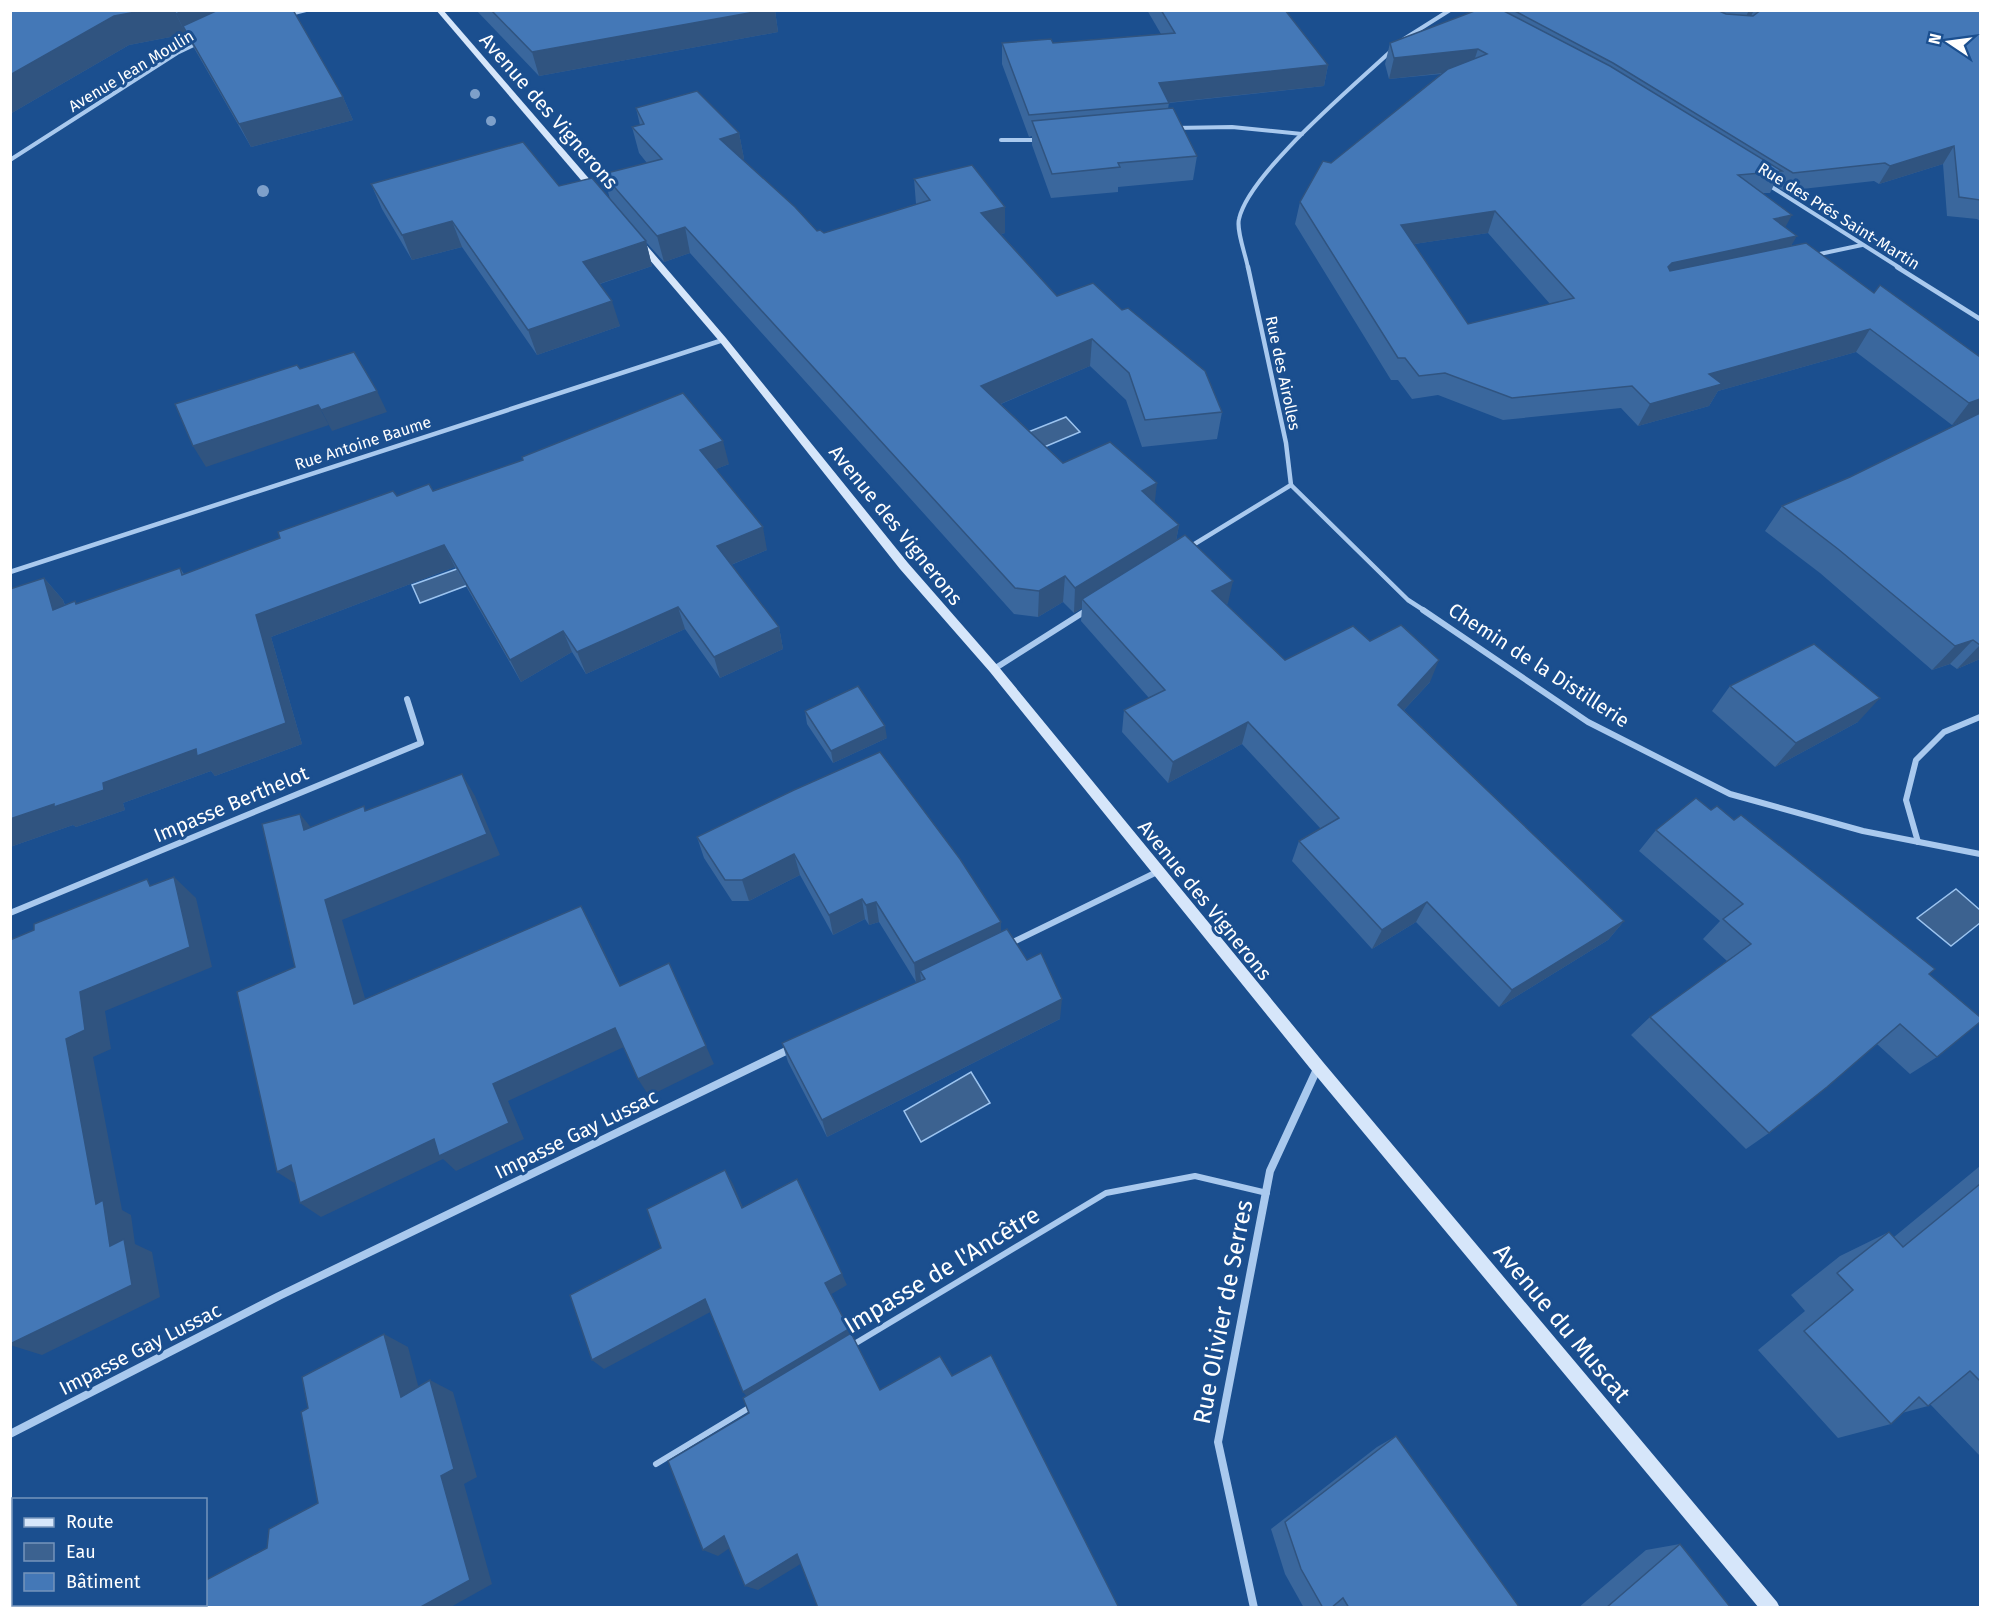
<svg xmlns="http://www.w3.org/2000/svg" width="1991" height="1618" viewBox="0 0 1991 1618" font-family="'Fira Sans',sans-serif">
<rect width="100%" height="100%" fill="#1b4f8f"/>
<!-- water -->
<g fill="#3c6290" stroke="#9cc4f0" stroke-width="1.5">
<polygon points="1066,417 1080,432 1037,450 1023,434"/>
<polygon points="468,565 476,582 420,603 412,585"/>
<polygon points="1956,889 1980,910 1980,923 1951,946 1917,918"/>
<polygon points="971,1072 990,1103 921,1142 904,1111"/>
</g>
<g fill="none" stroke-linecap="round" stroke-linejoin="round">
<!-- service -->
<g stroke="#a9c9ee" stroke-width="6">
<polyline points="851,1346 1106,1193 1195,1176 1267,1193"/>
<polyline points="656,1464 752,1406"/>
</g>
<!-- minor-far3 -->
<g stroke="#a9c9ee" stroke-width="4">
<polyline points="286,15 306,10"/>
<polyline points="1404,39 1450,10"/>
<polyline points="1174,128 1232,127 1302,134"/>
<polyline points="1001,140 1039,140"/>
<polyline points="10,160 177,53 200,42"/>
<polyline points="1767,184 1900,268"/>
<polyline points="1815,255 1862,245"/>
<path d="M 1248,268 C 1246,256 1236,230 1239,219 C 1249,173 1355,85 1392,50"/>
</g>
<!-- minor-far2 -->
<g stroke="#a9c9ee" stroke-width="4.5">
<polyline points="1897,267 1980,319"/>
<polyline points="1291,485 1408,600 1425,611"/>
<polyline points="1188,548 1291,485 1286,443 1248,267"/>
<polyline points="10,572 723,340"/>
<polyline points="1085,611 1087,610"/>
</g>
<!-- minor-far1 -->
<g stroke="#a9c9ee" stroke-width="6">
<polyline points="1423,610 1588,722 1730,794 1863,831 1980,854"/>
<polyline points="994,669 1087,610"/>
<polyline points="1918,842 1906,800 1916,760 1944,732 1980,717"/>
<polyline points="10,913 421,743 407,699"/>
<polyline points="1007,945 1159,871"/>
<polyline points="783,1052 790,1049"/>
</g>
<!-- minor -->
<g stroke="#a9c9ee" stroke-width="8">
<polyline points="10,1434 279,1296 786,1051"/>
<polyline points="1254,1608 1218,1442 1270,1171 1318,1067"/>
</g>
<!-- secondary -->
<g fill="#d6e6fa" fill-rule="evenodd">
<polygon points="436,10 443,10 598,189 598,193 592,193"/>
<polygon points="637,241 643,241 726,338 908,563 998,666 1323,1062 1777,1602 1780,1608 1759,1608 1313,1072 990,672 900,569 720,342 637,245"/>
</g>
</g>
<!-- trees -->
<g fill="#7ea0ca">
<circle cx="475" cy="94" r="5"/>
<circle cx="491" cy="121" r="5"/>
<circle cx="263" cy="191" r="6"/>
</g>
<!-- wall -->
<g fill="#3a679d" fill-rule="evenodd">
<polygon points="10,10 293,10 343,97 353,120 251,147 186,34 129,45 10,114"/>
<polygon points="476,10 775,10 778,32 539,76"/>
<polygon points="1147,10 1285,10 1328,65 1324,86 1169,103 1168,109 1197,156 1193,180 1118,187 1118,192 1051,198 1032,145 1032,136 1029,137 1002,64 1002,43 1053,43 1161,34"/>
<path d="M 1477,10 L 1980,10 L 1980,221 L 1977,219 L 1947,216 L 1943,164 L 1879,184 L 1874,181 L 1784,191 L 1774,185 L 1770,193 L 1763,193 L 1785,227 L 1792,246 L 1874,293 L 1980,357 L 1980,659 L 1957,669 L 1950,664 L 1932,670 L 1820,573 L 1765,531 L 1782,506 L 1850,477 L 1969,419 L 1952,425 L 1856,352 L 1718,391 L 1709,406 L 1638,426 L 1621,408 L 1503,420 L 1438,395 L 1412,399 L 1398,380 L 1391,380 L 1295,224 L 1300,202 L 1331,163 L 1441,74 L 1389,79 L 1385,64 L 1390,43 ZM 1488,233 L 1550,304 L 1468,324 L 1414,244 Z"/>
<polygon points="636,108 739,133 744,159 742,159 817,231 824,233 916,204 914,179 1005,233 1001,234 1057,296 1222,412 1217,439 1142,447 1126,400 1090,366 1001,404 1063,463 1154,503 1179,525 1176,541 1228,603 1226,604 1285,660 1370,641 1430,682 1404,710 1624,921 1608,940 1499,1007 1416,922 1372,949 1292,861 1299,841 1321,829 1242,744 1168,783 1122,732 1124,710 1149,698 1081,621 1082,608 1074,613 1063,602 1038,617 1014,614 690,253 664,262 646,242 652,266 600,284 620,326 537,355 462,247 412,260 382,209 371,184 610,199 603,174 647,163 639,153 632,127 640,125"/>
<polygon points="522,457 729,464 716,469 767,550 731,565 779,627 783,649 720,678 685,629 586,674 572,652 521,682 455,567 271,637 302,744 215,776 211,771 123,803 125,810 76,827 73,825 10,847 10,589 44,578 63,600 65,605 75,601 77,604 180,568 184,574 397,496 433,491 523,460"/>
<polygon points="1730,686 1858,722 1775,767 1712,711"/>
<polygon points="805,711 887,738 833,763 807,724"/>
<polygon points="794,790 1001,932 1060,1019 827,1137 788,1062 782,1043 921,981 921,980 916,982 879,922 869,925 865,919 833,935 800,875 749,901 732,901 704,858 697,837"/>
<polygon points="1711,810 1929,974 1937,1057 1910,1074 1877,1044 1769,1133 1746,1149 1631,1035 1650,1017 1727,961 1703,939 1720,921 1639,851 1656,830"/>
<polygon points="1980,1166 1980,1456 1930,1404 1928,1406 1902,1413 1891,1424 1838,1438 1758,1350 1805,1311 1791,1295 1840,1256 1889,1232 1894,1237"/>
<polygon points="1396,1436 1520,1608 1304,1608 1285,1574 1271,1529 1377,1447"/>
<polygon points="1680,1544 1731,1608 1578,1608 1646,1550"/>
</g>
<!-- shaded-wall -->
<g fill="#305480">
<polygon points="147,10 174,10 186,34 129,45 10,114 10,75 114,16"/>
<polygon points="184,10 287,10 183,26 190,42 176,14"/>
<polygon points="765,10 775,10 778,32 539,76 532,52"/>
<polygon points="1749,10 1754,10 1749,20 1742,25"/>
<polygon points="1478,49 1471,70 1389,79 1394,58"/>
<polygon points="1328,65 1324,86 1156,104 1159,83"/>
<polygon points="343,97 353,120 251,147 239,124"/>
<polygon points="739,133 744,159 724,165 720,139"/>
<polygon points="1954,146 1943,164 1879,184 1890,166"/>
<polygon points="1005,207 1005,233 982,239 981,213"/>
<polygon points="1495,211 1488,233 1394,247 1401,225"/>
<polygon points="1792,215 1780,237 1774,219"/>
<polygon points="452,221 462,247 412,260 402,235"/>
<polygon points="685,227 690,253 664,262 657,236"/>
<polygon points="1797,236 1784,258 1661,286 1668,267 1672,263"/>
<polygon points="646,241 652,266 590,287 583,262"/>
<polygon points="612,301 620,326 537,355 528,330"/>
<polygon points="1870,329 1856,352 1718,391 1709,406 1638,426 1650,404 1709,374"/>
<polygon points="1092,339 1090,366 981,412 981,386"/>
<polygon points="377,391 387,412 332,431 321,410"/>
<polygon points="1980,399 1980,415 1952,425 1969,403"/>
<polygon points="318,405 329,425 206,467 193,446"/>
<polygon points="723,441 729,464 706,473 700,450"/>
<polygon points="1157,483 1154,509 1142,491"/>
<polygon points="1179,525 1174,552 1082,599 1082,608 1074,613 1075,588"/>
<polygon points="763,527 767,550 723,568 717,546"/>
<polygon points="444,545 455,567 271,637 302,744 215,776 211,771 123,803 125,810 76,827 73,825 10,847 10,819 103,783 256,615"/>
<polygon points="1065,576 1063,602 1038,617 1039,591"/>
<polygon points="44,578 63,600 72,632 53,610"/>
<polygon points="1233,581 1228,603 1208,613 1212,591"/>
<polygon points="678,607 685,629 586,674 577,652"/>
<polygon points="779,627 783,649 720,678 714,657"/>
<polygon points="563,631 572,652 521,682 510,660"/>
<polygon points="1973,640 1950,664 1932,670 1955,646"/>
<polygon points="1980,645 1980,659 1957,669"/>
<polygon points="1439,660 1430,682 1389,726 1398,705"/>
<polygon points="1880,698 1858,722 1775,767 1796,743"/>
<polygon points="1248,722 1242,744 1168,783 1173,762"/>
<polygon points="885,726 887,738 833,763 831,751"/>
<polygon points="462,774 475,796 500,855 342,920 372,1022 354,1004 325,900"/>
<polygon points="300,814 317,835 304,830"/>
<polygon points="794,854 800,875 749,901 742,880"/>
<polygon points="174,877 196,898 212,967 105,1011 111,1049 93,1057 122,1210 131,1215 135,1244 152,1252 160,1297 42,1355 10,1345 10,1344 110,1246 96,1204 66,1039 80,992"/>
<polygon points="862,899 865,919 833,935 829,915"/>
<polygon points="876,902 879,922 869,925 866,905"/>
<polygon points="1427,902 1416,922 1372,949 1382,930"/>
<polygon points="581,906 592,926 630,1005 620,986"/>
<polygon points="1624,921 1608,940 1499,1007 1512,990"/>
<polygon points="1001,922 1001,941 920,971 921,980 916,982 914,963"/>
<polygon points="669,963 714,1064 649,1096 638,1079"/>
<polygon points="1062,999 1060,1019 827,1137 822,1120"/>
<polygon points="615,1028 626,1046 508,1101 524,1139 456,1171 443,1159 321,1217 300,1203 493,1084"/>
<polygon points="291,1165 299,1186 277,1172"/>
<polygon points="725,1170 733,1184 749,1221 742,1208"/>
<polygon points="842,1274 847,1285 830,1295 825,1283"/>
<polygon points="705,1299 714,1310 604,1369 592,1360"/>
<polygon points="849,1329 853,1339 751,1401 743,1392"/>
<polygon points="384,1334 408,1347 424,1408 401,1397"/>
<polygon points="430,1380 453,1392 477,1477 464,1484 492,1584 449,1608 419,1608 441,1476"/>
<polygon points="724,1536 737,1543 718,1556 703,1550"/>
<polygon points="797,1554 807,1560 758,1590 745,1586"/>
</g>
<!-- building -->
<g fill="#4478b7" stroke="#305480" stroke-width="1.5" fill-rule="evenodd">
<polygon points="10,10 147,10 114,16 10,75"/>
<polygon points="174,10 184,10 176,14"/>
<polygon points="218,10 293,10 343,97 239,124 183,26"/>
<polygon points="491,10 765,10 532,52"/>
<polygon points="1161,10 1285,10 1328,65 1159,83 1169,103 1029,115 1002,43 1051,39 1053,43 1175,33"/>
<path d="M 1477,10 L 1502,10 L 1610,66 L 1782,171 L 1738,175 L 1792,215 L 1774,219 L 1797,236 L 1672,263 L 1668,267 L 1670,271 L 1806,243 L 1874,293 L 1880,285 L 1980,357 L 1980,399 L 1969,403 L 1870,329 L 1709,374 L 1722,384 L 1650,404 L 1632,386 L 1512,398 L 1445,373 L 1419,376 L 1405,358 L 1398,358 L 1300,202 L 1323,161 L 1331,163 L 1448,69 L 1487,54 L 1478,49 L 1394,58 L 1390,43 ZM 1495,211 L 1574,298 L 1468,324 L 1401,225 Z"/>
<polygon points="1513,10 1717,10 1726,14 1753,16 1761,10 1980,10 1980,200 1959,197 1954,146 1890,166 1885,163 1793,173 1613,63"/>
<polygon points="697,91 739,133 720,139 795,207 817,231 820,230 824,233 930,200 914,179 972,165 1005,207 981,213 1057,296 1093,283 1122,310 1128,308 1205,371 1222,412 1145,420 1129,373 1092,339 981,386 1063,463 1110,442 1157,483 1142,491 1179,525 1075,588 1065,576 1039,591 1015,588 685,227 657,236 603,174 662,159 632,127 644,124 636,108"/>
<polygon points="1173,108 1197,156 1118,163 1120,167 1052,174 1032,121"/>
<polygon points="523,142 559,186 592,178 646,241 583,262 612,301 528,330 452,221 402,235 371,184"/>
<polygon points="354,352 377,391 321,410 318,405 193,446 175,404 297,365 300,369"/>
<polygon points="683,393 723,441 700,450 763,527 717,546 779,627 714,657 678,607 577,652 563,631 510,660 444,545 256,615 286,723 197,756 196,749 103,783 104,790 54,807 54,804 10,819 10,589 44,578 53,610 75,601 76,604 180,568 182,575 280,538 278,532 393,491 397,496 429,484 433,491 523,460 522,457"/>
<polygon points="1980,413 1980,645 1973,640 1955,646 1838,549 1782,506 1850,477"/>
<polygon points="1185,535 1233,581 1212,591 1285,660 1353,626 1370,641 1401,625 1439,660 1398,705 1624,921 1512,990 1427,902 1382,930 1299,841 1339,818 1248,722 1173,762 1124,710 1165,690 1082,599"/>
<polygon points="1814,644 1880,698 1796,743 1730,686"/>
<polygon points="858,686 885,726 831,751 805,711"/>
<polygon points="880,752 960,859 1001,922 914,963 876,902 866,905 862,899 829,915 794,854 742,880 725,880 697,837 794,790"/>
<polygon points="462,774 487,834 325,900 354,1004 581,906 620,986 669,963 706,1046 638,1079 615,1028 493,1084 509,1123 439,1156 434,1139 300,1203 291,1165 277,1172 237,992 295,967 262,824 300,814 304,830 364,806 365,811"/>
<polygon points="1696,798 1711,810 1717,806 1734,820 1741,815 1935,969 1929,974 1980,1017 1980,1022 1937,1057 1900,1024 1827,1087 1769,1133 1650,1017 1751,944 1723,919 1743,904 1656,830"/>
<polygon points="174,877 190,947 80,992 85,1030 66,1039 96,1204 103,1200 110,1246 124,1239 132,1285 10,1344 10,940 34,930 34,924 147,879 150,886"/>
<polygon points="1007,929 1027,960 1041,953 1062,999 822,1120 782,1043 925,979 920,971"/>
<polygon points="725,1170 742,1208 797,1179 842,1274 825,1283 849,1329 743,1392 705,1299 592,1360 570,1295 661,1248 647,1209"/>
<polygon points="1980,1184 1980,1381 1970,1371 1928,1406 1919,1397 1891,1424 1804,1331 1853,1290 1837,1273 1889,1232 1903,1247"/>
<polygon points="851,1333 880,1390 940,1356 952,1376 991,1355 1119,1608 818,1608 797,1554 745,1586 724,1536 703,1550 668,1461 749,1413 743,1398"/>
<polygon points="384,1334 401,1397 430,1380 454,1469 441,1476 470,1580 419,1608 153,1608 159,1605 206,1605 206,1580 267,1548 269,1529 318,1503 301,1412 308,1408 302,1377"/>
<polygon points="1396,1436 1520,1608 1349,1608 1343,1598 1331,1608 1323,1608 1301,1569 1285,1522"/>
<polygon points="1680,1544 1731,1608 1606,1608"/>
</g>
<g text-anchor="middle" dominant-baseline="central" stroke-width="6" stroke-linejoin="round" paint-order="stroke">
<!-- far-street labels -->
<g font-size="16" fill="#fff" stroke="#1b4f8f">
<text transform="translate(131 71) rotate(-31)">Avenue Jean Moulin</text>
<text transform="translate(1839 216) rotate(32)">Rue des Prés Saint-Martin</text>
<text transform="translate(1283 373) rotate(78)">Rue des Airolles</text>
<text transform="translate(363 443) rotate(-18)">Rue Antoine Baume</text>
</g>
<!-- street labels -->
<g font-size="20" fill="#fff" stroke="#1b4f8f">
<text transform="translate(549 111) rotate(49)">Avenue des Vignerons</text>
<text transform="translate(896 525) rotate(51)">Avenue des Vignerons</text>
<text transform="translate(1539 665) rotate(33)">Chemin de la Distillerie</text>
<text transform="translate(231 804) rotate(-23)">Impasse Berthelot</text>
<text transform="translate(1205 900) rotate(51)">Avenue des Vignerons</text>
<text transform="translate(576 1134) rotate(-26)">Impasse Gay Lussac</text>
<text transform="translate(140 1349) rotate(-27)">Impasse Gay Lussac</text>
</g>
<!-- near-street labels -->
<g font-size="24" fill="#fff" stroke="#1b4f8f">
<text transform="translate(942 1270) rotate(-31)">Impasse de l'Ancêtre</text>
<text transform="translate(1223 1312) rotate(-79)">Rue Olivier de Serres</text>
<text transform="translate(1562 1323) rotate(50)">Avenue du Muscat</text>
</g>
</g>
<!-- border -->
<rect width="1991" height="1618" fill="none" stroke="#ffffff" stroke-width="24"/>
<!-- legend -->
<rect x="12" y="1498" width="195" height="108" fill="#1b4f8f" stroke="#7695bc" stroke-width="1.5"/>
<rect x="24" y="1518" width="30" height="9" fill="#d6e6fa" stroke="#7695bc" stroke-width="1.5"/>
<text x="66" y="1528" font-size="18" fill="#ffffff">Route</text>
<rect x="24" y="1543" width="30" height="18" fill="#3c6290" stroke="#7695bc" stroke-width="1.5"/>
<text x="66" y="1558" font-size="18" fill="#ffffff">Eau</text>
<rect x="24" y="1573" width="30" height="18" fill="#4478b7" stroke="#7695bc" stroke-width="1.5"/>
<text x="66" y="1588" font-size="18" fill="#ffffff">Bâtiment</text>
<!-- north arrow -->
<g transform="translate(1949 42) rotate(283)" stroke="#1b4f8f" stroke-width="4.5" paint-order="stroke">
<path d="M0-4.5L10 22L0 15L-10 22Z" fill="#ffffff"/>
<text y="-9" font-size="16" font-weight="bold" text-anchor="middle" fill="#ffffff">N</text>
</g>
</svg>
